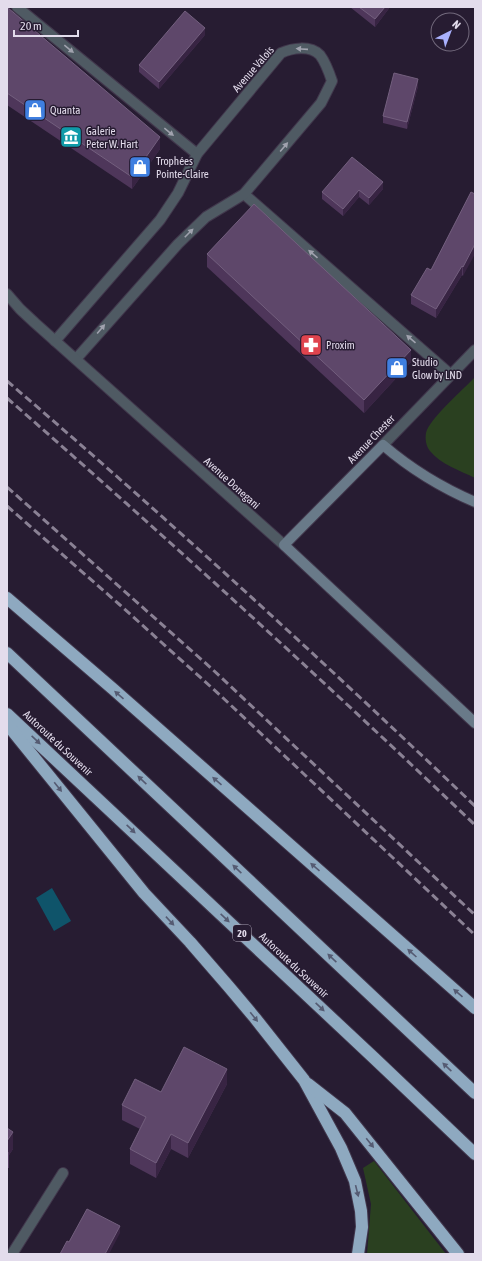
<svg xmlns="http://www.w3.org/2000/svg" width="482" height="1261" viewBox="0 0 482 1261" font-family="'Asap Condensed',sans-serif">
<rect width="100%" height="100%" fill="#271c32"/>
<!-- green -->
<g fill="#2a4020">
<path d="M 475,377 L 475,478 C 461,471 440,464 430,451 C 426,446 425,439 426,433 C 429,419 464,389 475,377 Z"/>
<polygon points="374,1161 446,1254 367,1254 371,1204 363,1168"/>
</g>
<!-- water -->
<polygon fill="#0f546a" points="52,888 71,921 54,931 36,898"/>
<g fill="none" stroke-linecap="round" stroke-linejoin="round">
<!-- service casing -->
<g stroke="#41374c" stroke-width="12">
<g id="service">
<polyline points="17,7 197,154"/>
<polyline points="244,194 450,374"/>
</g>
</g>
<!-- minor casing -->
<g stroke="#41374c" stroke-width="12">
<g id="minor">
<path d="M 55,341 L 160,220 L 178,193 L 197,154 L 281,53 C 292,48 310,45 320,55 C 326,63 329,72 332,81 L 321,103 L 244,194 L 206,217 L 178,244 L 76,359"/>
<polyline points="383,445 475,350"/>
<polyline points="12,1254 63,1173"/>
</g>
</g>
<!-- tertiary casing -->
<g stroke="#41374c" stroke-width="12">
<polyline id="tertiary" points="7,294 20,309 35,323 284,545"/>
</g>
<!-- secondary casing -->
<g stroke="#41374c" stroke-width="12">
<path id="secondary" d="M 475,502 C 440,487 412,470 383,445 L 284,545 L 475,723"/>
</g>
<!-- motorway casing -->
<g stroke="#41374c" stroke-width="14">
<g id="motorway">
<polyline points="7,598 113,689 475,1008"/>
<polyline points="7,653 475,1093"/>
<polyline points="7,714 374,1058 475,1154"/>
<polyline points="7,724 144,893 190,942 229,987 255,1018 304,1080 341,1148 355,1181 361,1211 362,1227 358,1254"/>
<polyline points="308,1084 345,1113 458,1254"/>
</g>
</g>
<!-- service -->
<use href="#service" stroke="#4f5a63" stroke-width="10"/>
<!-- minor -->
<use href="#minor" stroke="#4f5a63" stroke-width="10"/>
<!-- tertiary -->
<use href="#tertiary" stroke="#4f5a63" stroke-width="10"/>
<!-- secondary -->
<use href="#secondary" stroke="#697a89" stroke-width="10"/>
<!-- motorway -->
<use href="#motorway" stroke="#8ea9c0" stroke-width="12"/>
<!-- rail -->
<g stroke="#8a8194" stroke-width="3" stroke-dasharray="8 4" stroke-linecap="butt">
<path d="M 7,381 C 167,518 322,660 475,806"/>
<path d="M 7,398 C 166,537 322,679 475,825"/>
<polyline points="7,487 211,668 475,915"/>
<polyline points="7,506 120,605 221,696 475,935"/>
</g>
</g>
<!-- wall -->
<g fill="#4e365a">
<polygon points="7,7 160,149 132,189 7,105"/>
<polygon points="350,7 390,7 375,27"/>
<polygon points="205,35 159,89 139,72 139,65"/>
<polygon points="418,86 407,129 383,123 383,116"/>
<polygon points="383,182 383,189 369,205 359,197 343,216 322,199 322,192"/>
<polygon points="471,192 463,276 462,275 436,318 411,304 411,295 431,270"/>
<polygon points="207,254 411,362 364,413 207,267"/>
<polygon points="227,1084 188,1158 171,1149 156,1178 130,1164 130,1149 140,1129 122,1120 122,1105 161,1092"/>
<polygon points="7,1128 13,1149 9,1155 9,1168 7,1168"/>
</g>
<!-- shaded-wall -->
<g fill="#382443">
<polygon points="385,7 390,7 375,27 375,19"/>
<polygon points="205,28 205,35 159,89 159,82"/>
<polygon points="418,79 418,86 407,129 407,122"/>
<polygon points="160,137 160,149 132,189 132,177"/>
<polygon points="383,182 383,189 369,205 369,198"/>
<polygon points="359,190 359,197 343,216 343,209"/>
<polygon points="475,244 475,254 463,276 463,267"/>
<polygon points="462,266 462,275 436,318 436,309"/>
<polygon points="411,350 411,362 364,413 364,400"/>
<polygon points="227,1069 227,1084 188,1158 188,1143"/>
<polygon points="13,1132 13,1149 9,1155 9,1152 7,1152 7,1141"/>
<polygon points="171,1134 171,1149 156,1178 156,1163"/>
<polygon points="120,1226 120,1233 109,1254 105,1254"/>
</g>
<!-- building -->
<g fill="#5e476a" stroke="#735f7e">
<polygon points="7,7 160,137 132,177 7,93"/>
<polygon points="359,7 385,7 375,19"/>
<polygon points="185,11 205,28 159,82 139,65"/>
<polygon points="394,73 418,79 407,122 383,116"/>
<polygon points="352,157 383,182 369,198 359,190 343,209 322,192"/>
<polygon points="471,192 475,194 475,244 463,267 462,266 436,309 411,295 427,268 431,270"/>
<polygon points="254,204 411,350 364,400 207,254"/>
<polygon points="184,1047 227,1069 188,1143 171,1134 156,1163 130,1149 146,1117 122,1105 135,1079 161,1092"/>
<polygon points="7,1128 13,1132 7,1141"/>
<polygon points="87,1209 120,1226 105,1254 60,1254 67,1241 69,1242"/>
</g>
<!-- one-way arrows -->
<defs><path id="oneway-solid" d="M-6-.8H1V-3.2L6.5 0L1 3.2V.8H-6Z"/></defs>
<g fill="#a0a2ae">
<use href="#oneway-solid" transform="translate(69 49) rotate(39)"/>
<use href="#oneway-solid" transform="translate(302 49) rotate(-176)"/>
<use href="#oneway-solid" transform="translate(169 132) rotate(39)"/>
<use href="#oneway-solid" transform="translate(284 147) rotate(-50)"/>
<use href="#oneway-solid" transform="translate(189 233) rotate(-45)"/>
<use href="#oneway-solid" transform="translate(313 254) rotate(-139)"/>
<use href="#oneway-solid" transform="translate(101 329) rotate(-50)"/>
<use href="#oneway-solid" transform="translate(411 339) rotate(-139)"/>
</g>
<g fill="#555b72">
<use href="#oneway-solid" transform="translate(119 695) rotate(-139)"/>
<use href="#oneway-solid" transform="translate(36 740) rotate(43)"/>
<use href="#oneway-solid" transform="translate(142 780) rotate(-137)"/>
<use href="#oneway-solid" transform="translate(217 781) rotate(-139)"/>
<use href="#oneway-solid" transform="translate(58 787) rotate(51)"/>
<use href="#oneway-solid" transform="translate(131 829) rotate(43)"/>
<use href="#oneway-solid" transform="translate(315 867) rotate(-139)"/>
<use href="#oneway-solid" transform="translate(237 869) rotate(-137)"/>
<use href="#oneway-solid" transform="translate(225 918) rotate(43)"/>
<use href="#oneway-solid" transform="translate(170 921) rotate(47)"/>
<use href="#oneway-solid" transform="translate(412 953) rotate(-138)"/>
<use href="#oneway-solid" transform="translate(332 958) rotate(-137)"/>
<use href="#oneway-solid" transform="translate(458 993) rotate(-139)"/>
<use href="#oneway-solid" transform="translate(320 1007) rotate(43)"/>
<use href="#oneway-solid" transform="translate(254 1017) rotate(51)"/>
<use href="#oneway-solid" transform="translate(447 1067) rotate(-137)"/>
<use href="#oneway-solid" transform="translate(370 1143) rotate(51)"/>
<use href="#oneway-solid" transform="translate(357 1191) rotate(76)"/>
</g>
<!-- icons -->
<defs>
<g id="shop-square" transform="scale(1.15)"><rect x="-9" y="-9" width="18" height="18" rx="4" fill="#3f7fe0" stroke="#271c32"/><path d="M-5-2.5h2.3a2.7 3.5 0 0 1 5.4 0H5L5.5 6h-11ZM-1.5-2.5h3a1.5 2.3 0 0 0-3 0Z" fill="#fff"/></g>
<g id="museum-square" transform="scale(1.15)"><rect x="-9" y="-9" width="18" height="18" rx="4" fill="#0f9aa8" stroke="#271c32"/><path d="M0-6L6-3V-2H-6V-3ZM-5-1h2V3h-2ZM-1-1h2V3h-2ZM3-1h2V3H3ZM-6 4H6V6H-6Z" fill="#fff"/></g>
<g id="pharmacy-square" transform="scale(1.15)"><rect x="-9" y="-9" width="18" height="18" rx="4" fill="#e0444e" stroke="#271c32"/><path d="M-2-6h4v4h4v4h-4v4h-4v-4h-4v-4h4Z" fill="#fff"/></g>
</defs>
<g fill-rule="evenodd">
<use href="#shop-square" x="35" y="110"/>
<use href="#museum-square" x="71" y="137"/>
<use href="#shop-square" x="140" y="167"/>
<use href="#pharmacy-square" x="311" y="345"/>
<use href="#shop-square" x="397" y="368"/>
</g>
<g text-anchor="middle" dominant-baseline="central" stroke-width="3" stroke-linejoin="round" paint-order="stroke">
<!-- shield labels -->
<rect fill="#271c32" stroke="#aba2b4" stroke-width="1" x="233" y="925" width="18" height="16" rx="3"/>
<g font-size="10" font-weight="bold" fill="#e3dcec">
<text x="242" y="933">20</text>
</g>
<!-- street labels -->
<g font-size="11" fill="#e3dcec" stroke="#271c32">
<text transform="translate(253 69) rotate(-49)">Avenue Valois</text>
<text transform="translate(371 439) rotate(-46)">Avenue Chester</text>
<text transform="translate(232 483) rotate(42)">Avenue Donegani</text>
<text transform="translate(58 743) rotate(43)">Autoroute du Souvenir</text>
<text transform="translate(294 965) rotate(43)">Autoroute du Souvenir</text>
</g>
<!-- poi labels -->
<g font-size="11" fill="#e3dcec" stroke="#271c32" text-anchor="start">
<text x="50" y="110">Quanta</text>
<text x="86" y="131">Galerie<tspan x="86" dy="13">Peter W. Hart</tspan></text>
<text x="156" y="161">Trophées<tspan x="156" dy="13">Pointe-Claire</tspan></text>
<text x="326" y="345">Proxim</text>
<text x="412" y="362">Studio<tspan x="412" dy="13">Glow by LND</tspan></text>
</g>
</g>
<!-- border -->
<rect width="482" height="1261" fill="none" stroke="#e3dcec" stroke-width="16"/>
<!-- north arrow -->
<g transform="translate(450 32) rotate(42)"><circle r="19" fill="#271c32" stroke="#72697c"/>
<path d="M0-3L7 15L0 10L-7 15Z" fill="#a9b0fc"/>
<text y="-6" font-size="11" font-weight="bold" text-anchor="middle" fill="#e3dcec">N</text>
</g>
<!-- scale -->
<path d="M14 30v6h64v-6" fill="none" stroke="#e3dcec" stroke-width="2"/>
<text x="20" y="30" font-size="12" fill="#e3dcec" stroke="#271c32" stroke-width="3" paint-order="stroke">20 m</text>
</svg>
